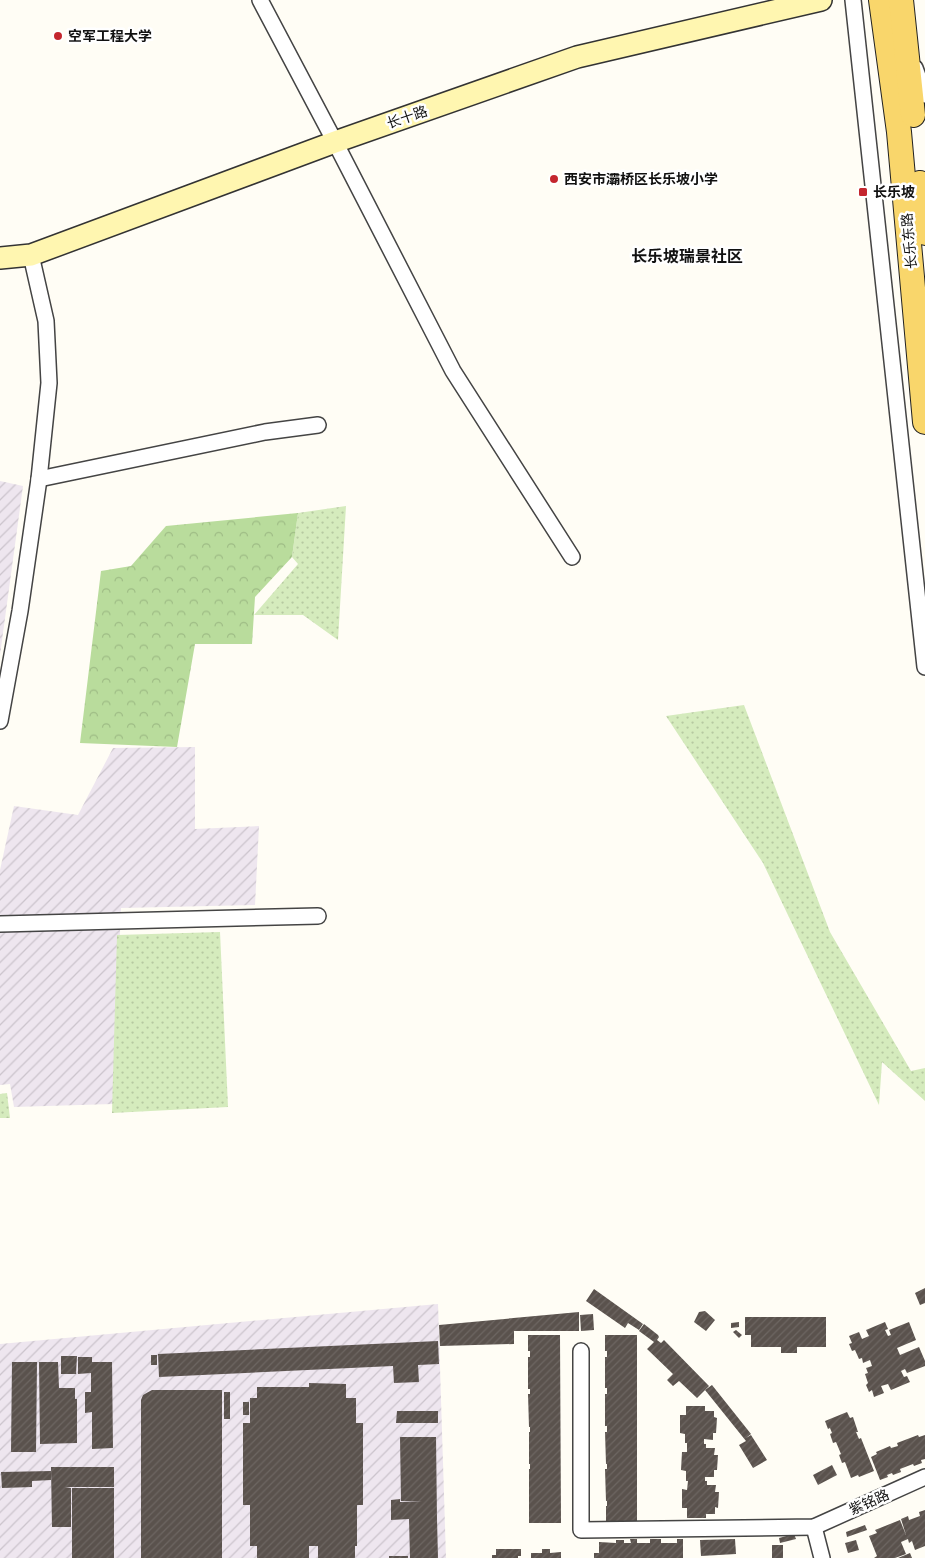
<svg xmlns="http://www.w3.org/2000/svg" width="925" height="1558" viewBox="0 0 925 1558" font-family="'Roboto Serif','Noto Sans SC',serif">
<defs>
<pattern id="industrial-furrows" width="10" height="10" patternUnits="userSpaceOnUse" patternTransform="scale(1.25)"><rect width="10" height="10" fill="#eee6ef"/><path d="M-1 1l2-2M0 10L10 0M9 11l2-2" fill="none" stroke="#cbc4cc"/></pattern>
<pattern id="grass-dots" width="8" height="8" patternUnits="userSpaceOnUse" patternTransform="scale(1.25)"><rect width="8" height="8" fill="#d5ebbd"/><path d="M2 2h.1M6 6h.1" fill="none" stroke="#b6c8a1" stroke-width="1.8" stroke-linecap="round"/></pattern>
<pattern id="forest-crowns" width="20" height="18" patternUnits="userSpaceOnUse" patternTransform="scale(1.25)"><rect width="20" height="18" fill="#b9dc9c"/><path d="M2 6a3 3 0 1 1 6 0M12 15a3 3 0 1 1 6 0" fill="none" stroke="#9ebc85"/></pattern>
<pattern id="building-hatch" width="6" height="6" patternUnits="userSpaceOnUse" patternTransform="scale(1.25)"><rect width="6" height="6" fill="#5a524d"/><path d="M-1 1l2-2M0 6l6-6M5 7l2-2" fill="none" stroke="#6d6662"/></pattern>
</defs>
<rect width="100%" height="100%" fill="#fffdf5"/>
<!-- industrial -->
<g fill="url(#industrial-furrows)">
<polygon points="0,481 23,486 0,655"/>
<polygon points="195,747 195,829 259,826 255,905 121,908 113,1104 14,1107 10,1084 0,1085 0,870 14,806 78,815 113,748"/>
<polygon points="438,1304 446,1558 0,1558 0,1344"/>
</g>
<!-- grass -->
<g fill="url(#grass-dots)">
<polygon points="346,506 338,640 303,615 254,615 298,564 292,557 298,513"/>
<polygon points="744,705 830,932 911,1071 925,1068 925,1101 882,1062 879,1105 763,863 666,716"/>
<polygon points="220,932 228,1107 112,1113 117,935"/>
<polygon points="7,1093 10,1118 0,1118 0,1094"/>
</g>
<!-- forest -->
<polygon fill="url(#forest-crowns)" points="298,513 292,557 255,597 252,644 195,644 177,747 80,743 101,571 131,566 166,526"/>
<!-- building -->
<g fill="url(#building-hatch)">
<polygon points="925,1288 925,1303 920,1305 915,1293"/>
<polygon points="594,1289 643,1324 639,1330 628,1323 625,1328 586,1301"/>
<polygon points="705,1311 715,1320 706,1331 694,1322 699,1312"/>
<polygon points="579,1312 579,1331 514,1331 514,1344 440,1346 439,1325"/>
<polygon points="593,1314 594,1330 581,1331 580,1315"/>
<polygon points="745,1317 826,1317 826,1347 797,1347 797,1353 781,1353 781,1347 751,1347 751,1335 745,1335"/>
<polygon points="739,1322 739,1327 731,1328 731,1323"/>
<polygon points="885,1322 888,1329 885,1330 888,1336 891,1335 889,1330 909,1322 916,1340 897,1348 900,1355 919,1347 925,1361 925,1366 907,1373 905,1369 901,1371 904,1377 907,1376 910,1382 891,1390 888,1384 881,1386 884,1393 874,1397 872,1390 869,1392 866,1385 868,1383 865,1374 868,1373 866,1368 872,1366 870,1360 863,1363 862,1358 859,1359 855,1350 852,1351 849,1344 852,1343 849,1336 859,1332 862,1339 869,1336 866,1330"/>
<polygon points="644,1324 658,1335 659,1337 657,1340 661,1343 664,1340 709,1386 697,1398 679,1381 673,1386 667,1380 673,1374 647,1349 654,1342 639,1331"/>
<polygon points="736,1330 742,1335 739,1338 733,1332"/>
<polygon points="528,1335 560,1335 561,1523 529,1523 529,1469 530,1469 530,1464 529,1464 529,1432 530,1432 530,1427 529,1427 528,1394 530,1394 530,1389 528,1389 528,1357 530,1357 530,1351 528,1351"/>
<polygon points="605,1335 637,1335 637,1523 606,1523 606,1506 607,1506 607,1501 606,1501 605,1469 607,1469 607,1464 606,1464 605,1432 607,1432 607,1426 605,1426 605,1394 607,1394 607,1388 605,1388 605,1357 607,1357 607,1351 605,1351"/>
<polygon points="438,1341 439,1364 418,1365 419,1382 394,1383 393,1366 159,1377 158,1354"/>
<rect x="151" y="1355" width="6" height="10"/>
<polygon points="61,1356 77,1356 76,1374 61,1374"/>
<polygon points="78,1357 92,1357 92,1362 112,1362 113,1448 92,1449 92,1412 85,1413 85,1392 91,1392 91,1373 78,1374"/>
<polygon points="12,1362 37,1362 36,1452 11,1452"/>
<polygon points="39,1362 58,1362 59,1388 75,1388 75,1399 77,1399 77,1443 40,1444"/>
<polygon points="309,1383 346,1384 346,1398 356,1398 356,1423 363,1423 363,1505 357,1505 357,1546 355,1546 355,1558 318,1558 318,1546 309,1546 309,1558 257,1558 257,1546 250,1546 250,1505 243,1505 243,1423 250,1423 250,1398 257,1398 257,1387 309,1387"/>
<polygon points="712,1385 751,1434 746,1438 751,1435 767,1460 753,1468 739,1445 746,1441 705,1390"/>
<polygon points="152,1390 222,1390 222,1558 141,1558 141,1400 143,1395"/>
<rect x="224" y="1392" width="6" height="27"/>
<rect x="243" y="1402" width="6" height="13"/>
<polygon points="686,1406 705,1406 705,1411 714,1411 714,1417 717,1418 716,1433 713,1433 713,1440 704,1439 704,1444 706,1444 706,1448 715,1448 714,1455 718,1455 717,1470 714,1470 714,1477 705,1477 705,1481 707,1481 707,1485 716,1485 715,1492 719,1492 718,1508 715,1507 715,1514 706,1514 706,1518 687,1518 687,1508 682,1508 682,1489 687,1490 688,1481 686,1481 686,1471 681,1470 682,1452 687,1452 687,1443 685,1443 685,1434 680,1433 680,1415 686,1415"/>
<polygon points="397,1411 438,1411 438,1423 396,1423"/>
<polygon points="847,1412 850,1418 853,1417 858,1432 856,1432 859,1439 861,1438 874,1471 859,1477 858,1475 851,1478 845,1462 842,1463 839,1455 841,1454 836,1442 833,1443 830,1434 832,1433 830,1428 828,1429 825,1421"/>
<polygon points="918,1435 919,1437 925,1435 925,1459 921,1460 922,1463 914,1466 913,1464 900,1469 901,1472 893,1475 892,1473 887,1475 888,1477 880,1480 871,1457 877,1454 876,1452 890,1446 891,1448 898,1446 897,1443"/>
<polygon points="400,1437 436,1437 437,1519 421,1519 437,1519 438,1558 410,1558 409,1519 391,1520 391,1500 400,1499 400,1502 422,1501 401,1501"/>
<polygon points="832,1465 837,1475 818,1485 813,1475"/>
<polygon points="51,1467 114,1467 114,1487 65,1487 71,1488 71,1527 52,1527"/>
<polygon points="51,1471 51,1480 32,1481 32,1487 2,1488 1,1472"/>
<rect x="72" y="1488" width="42" height="70"/>
<polygon points="925,1510 925,1546 915,1550 912,1541 909,1543 908,1539 901,1542 906,1554 895,1558 874,1558 877,1556 869,1536 877,1533 875,1530 900,1520 906,1535 901,1519 908,1516 909,1520 920,1516 919,1512"/>
<polygon points="865,1525 867,1530 847,1537 846,1532"/>
<polygon points="794,1534 796,1539 780,1543 779,1538"/>
<polygon points="630,1539 637,1539 637,1543 650,1543 650,1539 661,1539 661,1543 677,1543 677,1539 683,1539 683,1558 594,1558 594,1553 599,1553 599,1542 616,1543 616,1540 624,1540 624,1543 631,1543"/>
<polygon points="735,1539 736,1554 701,1556 700,1540"/>
<polygon points="856,1540 859,1550 848,1553 845,1543"/>
<rect x="772" y="1545" width="11" height="13"/>
<polygon points="496,1549 521,1549 521,1556 518,1556 518,1558 492,1558 492,1555 496,1555"/>
<polygon points="542,1549 550,1549 550,1553 561,1552 561,1558 531,1558 531,1553 542,1553"/>
<polygon points="910,1553 912,1558 898,1558"/>
<rect x="389" y="1556" width="19" height="2"/>
</g>
<g fill="none" stroke-linecap="round" stroke-linejoin="round">
<!-- street casing -->
<g stroke="#444" stroke-width="18">
<g id="street">
<polyline points="260,0 335,142 453,371 572,557"/>
<polyline points="853,0 925,667"/>
<polyline points="915,68 925,95"/>
<polyline points="39,479 265,432 318,425"/>
<polyline points="0,721 20,611 39,479 49,383 46,321 31,255"/>
<polyline points="0,924 318,916"/>
<polyline points="581,1351 581,1530 814,1527 925,1477"/>
<polyline points="814,1527 822,1558"/>
</g>
</g>
<!-- secondary casing -->
<g stroke="#333" stroke-width="24">
<polyline id="secondary" points="0,258 31,255 335,142 577,57 821,0"/>
</g>
<!-- primary casing -->
<g stroke="#222" stroke-width="26">
<g id="primary">
<polyline points="881,0 899,132 925,422"/>
<polyline points="901,0 913,115"/>
<polyline points="920,183 925,233"/>
</g>
</g>
<!-- street -->
<use href="#street" stroke="#fff" stroke-width="15"/>
<!-- secondary -->
<use href="#secondary" stroke="#fff6b0" stroke-width="21"/>
<!-- primary -->
<use href="#primary" stroke="#f9d66b" stroke-width="24"/>
</g>
<!-- markers -->
<g fill="#c4262e" stroke="#fff" stroke-width="2">
<circle cx="58" cy="36" r="5"/>
<circle cx="554" cy="179" r="5"/>
<rect x="858" y="187" width="10" height="10" rx="2.5"/>
</g>
<g text-anchor="middle" dominant-baseline="central" stroke-width="5" stroke-linejoin="round" paint-order="stroke">
<!-- poi labels -->
<g font-size="14" font-weight="bold" fill="#111" stroke="#fff" text-anchor="start">
<text x="68" y="36">空军工程大学</text>
<text x="564" y="179">西安市灞桥区长乐坡小学</text>
<text x="873" y="192">长乐坡</text>
</g>
<!-- street labels -->
<g font-size="14" fill="#111" stroke="#fff">
<text transform="translate(407 117) rotate(-19)">长十路</text>
<text transform="translate(909 241) rotate(-95)">长乐东路</text>
<text transform="translate(869 1502) rotate(-24)">紫铭路</text>
</g>
<!-- quarter labels -->
<g font-size="16" font-weight="bold" fill="#111" stroke="#fff">
<text x="687" y="256">长乐坡瑞景社区</text>
</g>
</g>
</svg>
